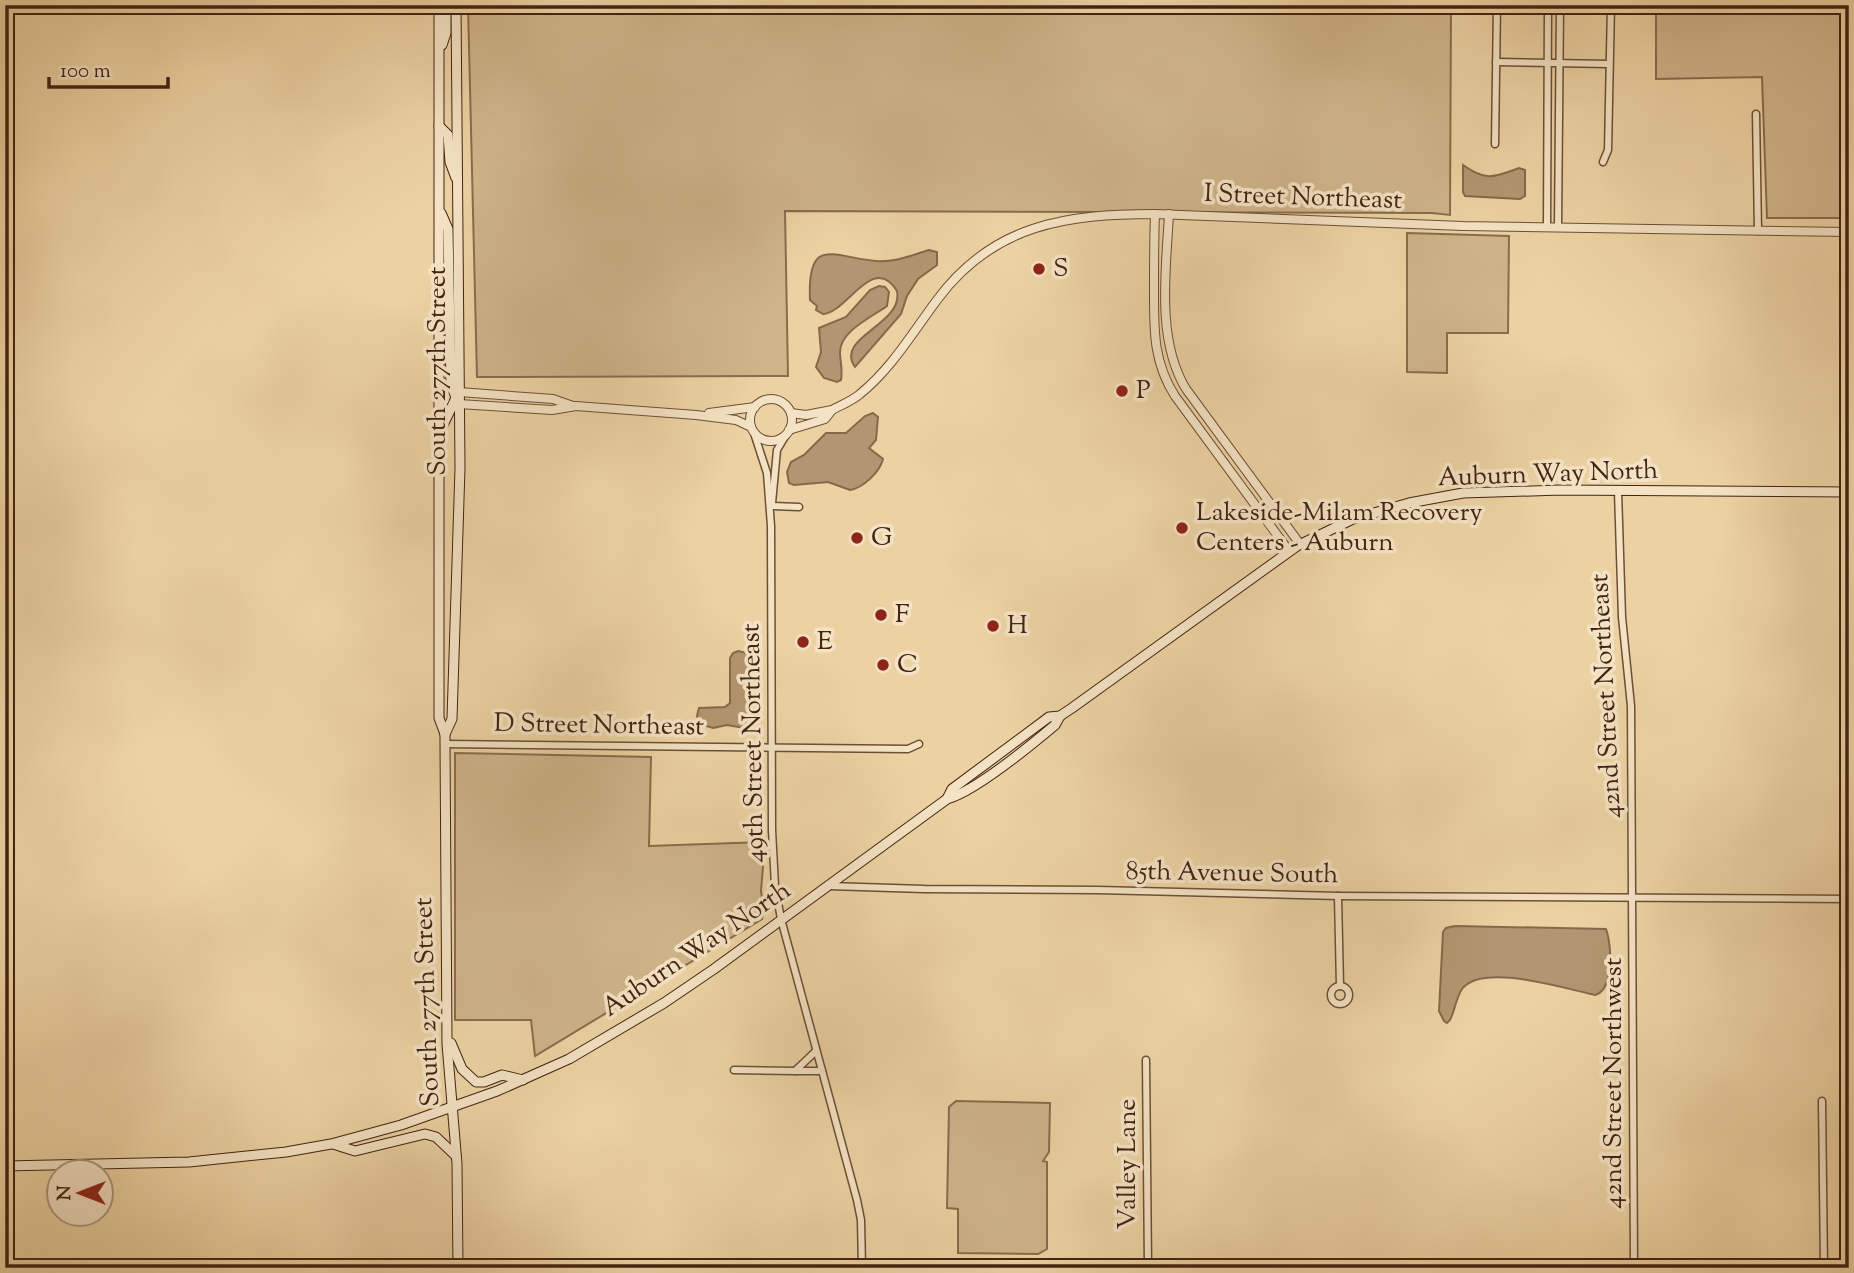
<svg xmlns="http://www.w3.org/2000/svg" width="1854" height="1273" viewBox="0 0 1854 1273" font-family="'Sorts Mill Goudy',serif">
<rect width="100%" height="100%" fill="#ecd2a2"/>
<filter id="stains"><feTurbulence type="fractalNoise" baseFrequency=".00286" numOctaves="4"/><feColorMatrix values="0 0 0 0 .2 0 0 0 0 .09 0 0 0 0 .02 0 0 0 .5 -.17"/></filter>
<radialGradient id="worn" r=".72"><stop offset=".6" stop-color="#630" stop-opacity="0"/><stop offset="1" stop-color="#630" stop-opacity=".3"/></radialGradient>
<!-- green -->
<g fill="#cfb48a" stroke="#896c4e" stroke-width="2">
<polygon points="468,5 1451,5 1450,215 1432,213 785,211 788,376 477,377"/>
<polygon points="1656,5 1849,5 1849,218 1767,218 1762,77 1656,79"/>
<polygon points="1407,233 1509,236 1508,333 1447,333 1447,373 1407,372"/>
<polygon points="455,753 651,757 649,846 765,842 761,891 764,911 762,919 535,1056 531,1020 455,1020"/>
<polygon points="956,1101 1050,1103 1049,1152 1043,1161 1047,1162 1047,1249 1038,1254 958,1253 958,1209 947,1208 949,1107"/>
</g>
<!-- water -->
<g fill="#b39671" stroke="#86684b" stroke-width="2">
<path d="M 1463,165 C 1487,182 1494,177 1519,168 L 1525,170 L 1525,196 L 1520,199 L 1465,196 L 1463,192 Z"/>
<path d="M 929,250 L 937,252 L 937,265 L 918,279 L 907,296 L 901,314 L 855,367 C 834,337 904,325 897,291 C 873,252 847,313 823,314 L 816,310 L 817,306 L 810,300 C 807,235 833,257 876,261 C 894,263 912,255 929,250 Z"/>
<path d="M 879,286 L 885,287 L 889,292 L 887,306 C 872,317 840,331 840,352 C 840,361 843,370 841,380 L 837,382 L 824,378 L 816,367 L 821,352 L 819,328 L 846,317 L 870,290 Z"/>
<path d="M 873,413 L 878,417 L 876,440 L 869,448 L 883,459 C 880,472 863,488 850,490 L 828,482 L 794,485 L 789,483 L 787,472 L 791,462 L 804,455 L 826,433 L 846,433 L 865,416 Z"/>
<path d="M 738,651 L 747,653 C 753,668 754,709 748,725 L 744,728 L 727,725 L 713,728 L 700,724 L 697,716 L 699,708 L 725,707 L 730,703 L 730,658 L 733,653 Z"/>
<path d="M 1455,926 L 1606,929 C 1612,945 1614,990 1595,995 C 1567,989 1482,962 1462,989 C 1456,998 1455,1010 1450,1020 L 1447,1023 L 1444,1021 L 1439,1011 L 1443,932 L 1446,928 Z"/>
</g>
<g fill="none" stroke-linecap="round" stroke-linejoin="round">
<!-- minor casing -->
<g stroke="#6d4f36" stroke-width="9">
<g id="minor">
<polyline points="1496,62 1609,64"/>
<polyline points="1756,114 1758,231"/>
<polyline points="1495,144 1497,5"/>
<polyline points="1603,162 1608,150 1611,5"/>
<polyline points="1547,227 1548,5"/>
<polyline points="1558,227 1560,5"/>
<polyline points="754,433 767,473 771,526 772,830 775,886 781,919 857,1200 861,1220 862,1268"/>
<polyline points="1618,491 1622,617 1631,706 1634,1268"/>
<polyline points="772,503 777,450 786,435"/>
<polyline points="772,506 799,507"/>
<polyline points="445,744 908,749 919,744"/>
<polyline points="829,886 924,889 1097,890 1338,896 1849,899"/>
<polyline points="1338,896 1340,986"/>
<circle cx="1340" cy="995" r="9"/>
<polyline points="816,1051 795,1071 822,1071"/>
<polyline points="1146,1060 1148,1268"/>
<polyline points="734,1070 795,1071"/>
<polyline points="1822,1101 1824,1268"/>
</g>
</g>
<!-- tertiary casing -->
<g stroke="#6d4f36" stroke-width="10">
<g id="tertiary">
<path d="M 1155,214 C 1154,239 1154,265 1154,291 C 1154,329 1153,362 1175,396 L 1289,551"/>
<path d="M 1169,214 C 1166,270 1156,340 1186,389 L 1300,544"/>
<polyline points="459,392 553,399 573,406"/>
<circle cx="771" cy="420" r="21"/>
<polyline points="459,404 552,410 576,406 696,415 736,420 751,427"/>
<path d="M 832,410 C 841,405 852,401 860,394 C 892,368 913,332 937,300 C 993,224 1067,214 1155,214 L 1463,226 L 1849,232"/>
<polyline points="709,413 755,407"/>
<polyline points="789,430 825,419 832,410 806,415 791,413"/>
</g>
</g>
<!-- secondary casing -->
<g stroke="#432312" stroke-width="11">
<g id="secondary">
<polyline points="439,5 439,718 445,734 445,744 447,1044 457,1164 458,1268"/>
<polyline points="442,45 446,33 446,5"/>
<polyline points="439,126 448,135 450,162 456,178"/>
<polyline points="441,213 448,229 451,385 458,402"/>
<polyline points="442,427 457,396"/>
<polyline points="445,734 452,719 460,468 456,5"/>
<polyline points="947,799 952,789 1049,717 1060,716 1072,708 1297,546 1353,519 1409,503 1463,493 1561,490 1849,492"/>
<polyline points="451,1043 462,1069 476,1082 484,1082 502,1075 523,1080"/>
<polyline points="333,1144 355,1151 425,1134 436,1137 456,1156"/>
<path d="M 5,1166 L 189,1162 L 286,1152 L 331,1144 L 401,1125 L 497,1091 L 569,1059 L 664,1003 L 714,969 L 947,799 C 976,791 1030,746 1055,725 L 1060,716"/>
</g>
</g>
<!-- minor -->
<use href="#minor" stroke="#f3e2c3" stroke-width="6"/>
<!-- tertiary -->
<use href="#tertiary" stroke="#f3e2c3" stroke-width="8"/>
<!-- secondary -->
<use href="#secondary" stroke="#f3e2c3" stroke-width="9"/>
</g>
<!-- markers -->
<g fill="#8f2418" stroke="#f3e2c3" stroke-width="2.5">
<circle cx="1039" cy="269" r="7"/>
<circle cx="1122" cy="391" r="7"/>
<circle cx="1182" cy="528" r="7"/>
<circle cx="857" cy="538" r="7"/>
<circle cx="881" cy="615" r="7"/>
<circle cx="993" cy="626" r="7"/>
<circle cx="803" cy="642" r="7"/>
<circle cx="883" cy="665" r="7"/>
</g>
<g text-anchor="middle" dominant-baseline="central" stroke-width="7" stroke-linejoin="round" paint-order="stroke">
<!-- street labels -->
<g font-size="26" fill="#432312" stroke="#f3e2c3">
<text transform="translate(1303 198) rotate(2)">I Street Northeast</text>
<text transform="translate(438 371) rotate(-90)">South 277th Street</text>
<text transform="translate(1548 475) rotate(-2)">Auburn Way North</text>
<text transform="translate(1607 696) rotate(-93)">42nd Street Northeast</text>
<text transform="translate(599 726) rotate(1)">D Street Northeast</text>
<text transform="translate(754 743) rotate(-91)">49th Street Northeast</text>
<text transform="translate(1232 874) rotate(1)">85th Avenue South</text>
<text transform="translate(697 950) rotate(-34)">Auburn Way North</text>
<text transform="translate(428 1002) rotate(-92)">South 277th Street</text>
<text transform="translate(1614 1083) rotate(-90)">42nd Street Northwest</text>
<text transform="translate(1128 1164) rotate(-90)">Valley Lane</text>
</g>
<!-- poi labels -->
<g font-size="26" fill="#432312" stroke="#f3e2c3" text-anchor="start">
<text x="1053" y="269">S</text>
<text x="1136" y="391">P</text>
<text x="1196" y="513">Lakeside-Milam Recovery<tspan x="1196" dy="30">Centers - Auburn</tspan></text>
<text x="871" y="538">G</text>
<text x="895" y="615">F</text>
<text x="1007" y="626">H</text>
<text x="817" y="642">E</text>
<text x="897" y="665">C</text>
</g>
</g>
<!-- margin -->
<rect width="1854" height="1273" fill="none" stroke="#ecd2a2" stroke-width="28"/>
<rect x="7" y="7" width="1840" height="1259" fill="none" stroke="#432312" stroke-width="3.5"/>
<rect x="14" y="14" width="1826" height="1245" fill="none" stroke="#432312" stroke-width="2"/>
<!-- north arrow -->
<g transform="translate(80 1193) rotate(270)"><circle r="33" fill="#f3e2c3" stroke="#ad967c" stroke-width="2"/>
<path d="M0-5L12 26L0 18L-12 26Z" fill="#8f2418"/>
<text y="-10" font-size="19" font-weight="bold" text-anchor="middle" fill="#432312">N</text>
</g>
<!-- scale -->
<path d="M49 77v10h119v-10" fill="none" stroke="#432312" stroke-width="3.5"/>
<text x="60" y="77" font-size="21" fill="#432312" stroke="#f3e2c3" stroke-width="5" paint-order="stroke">100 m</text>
<rect width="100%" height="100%" filter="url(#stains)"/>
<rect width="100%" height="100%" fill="url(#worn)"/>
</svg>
